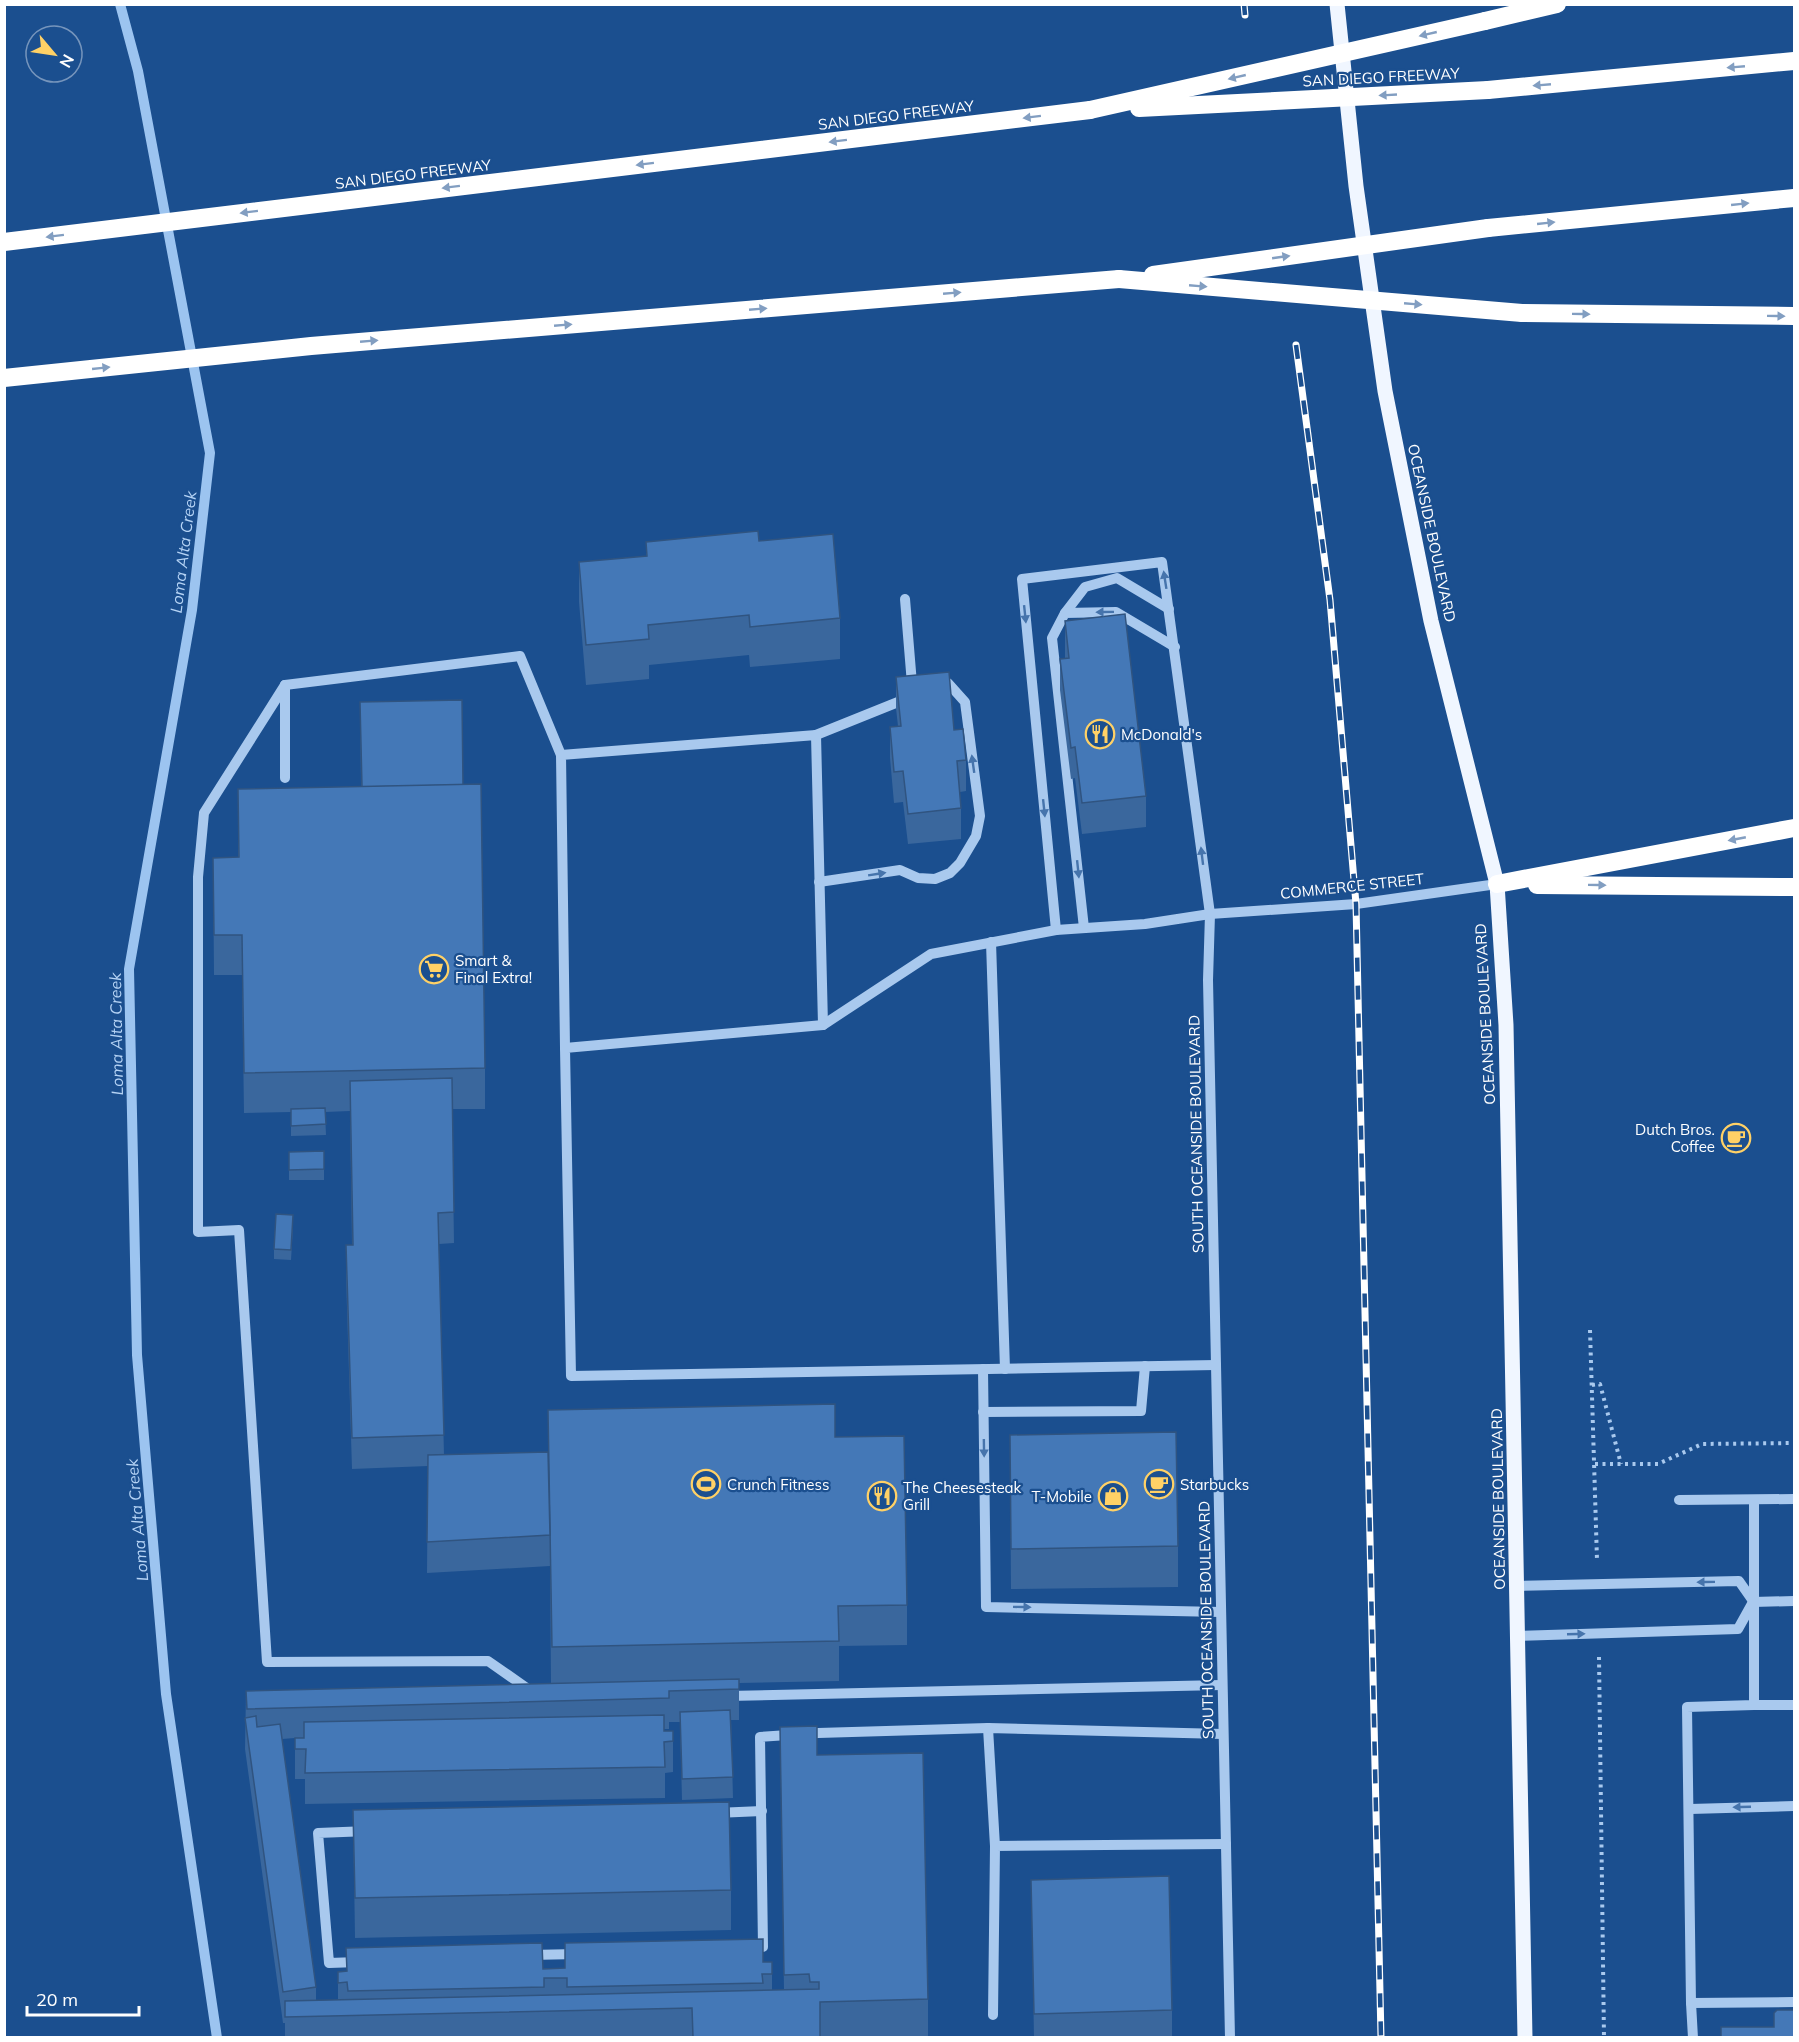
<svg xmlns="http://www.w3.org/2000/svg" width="1799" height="2042" viewBox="0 0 1799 2042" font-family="Mulish,sans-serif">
<rect width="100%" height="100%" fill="#1b4f8f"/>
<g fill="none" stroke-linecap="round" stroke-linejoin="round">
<!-- stream -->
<polyline stroke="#9cc4f0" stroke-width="10" points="120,4 138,71 210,453 192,610 129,969 137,1355 166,1694 217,2038"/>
<!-- path -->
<g stroke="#a9c9ee" stroke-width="4" stroke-dasharray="3 4.5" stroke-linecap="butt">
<polyline points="1590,1330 1597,1560"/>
<polyline points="1592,1385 1600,1384 1621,1464"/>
<polyline points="1595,1464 1658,1464 1702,1444 1794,1443"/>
<polyline points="1599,1657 1604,2038"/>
</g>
<!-- minor -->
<g stroke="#a9c9ee" stroke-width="10">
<polyline points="1065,613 1085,587 1117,578 1169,609"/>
<polyline points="285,685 204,813 198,877 198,1232 239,1230 267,1662 488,1661 531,1691"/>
<polyline points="816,735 913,696 905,599"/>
<polyline points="285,778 285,685 520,656 561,755"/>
<polyline points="819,882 900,870 918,878 935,879 950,873 960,863 976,836 980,816 965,702 948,683 938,683"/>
<polyline points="1084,928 1052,638 1065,613 1116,612 1175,647"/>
<polyline points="1056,930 1022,579 1162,562 1210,914 1208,980 1230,2038"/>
<polyline points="991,942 1005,1369"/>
<polyline points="565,1048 561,755 816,735 823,1025"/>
<polyline points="1216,1365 571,1376 565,1048 823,1025 931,954 1056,930 1145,924 1210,914 1356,904 1497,884"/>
<polyline points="983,1369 986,1607 1221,1612"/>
<polyline points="983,1412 1141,1411 1145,1366"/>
<polyline points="1679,1500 1794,1499"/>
<polyline points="1518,1586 1739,1581 1753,1601"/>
<polyline points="1753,1602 1794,1601"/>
<polyline points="1518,1636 1738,1629 1753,1602"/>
<polyline points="727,1696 1222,1685"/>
<polyline points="1754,1705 1794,1705"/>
<polyline points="1690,1809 1794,1806"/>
<polyline points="716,1813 762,1811"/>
<polyline points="995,1846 988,1728 1223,1734"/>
<polyline points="758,1947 763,1947 760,1737 818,1733 988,1728"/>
<polyline points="530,1955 577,1954"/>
<polyline points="358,1962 329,1963 318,1833 368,1831"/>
<polyline points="1691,2003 1794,2002"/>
<polyline points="993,2015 995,1846 1226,1844"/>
<polyline points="1693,2038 1691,2003 1687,1707 1754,1705 1754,1500"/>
</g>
<!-- major -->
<polyline stroke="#f0f6ff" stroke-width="15" points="1337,4 1356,186 1385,391 1431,621 1497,884 1506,1025 1525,2038"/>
<!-- highway -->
<g stroke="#fff" stroke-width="18">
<polyline points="1485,21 1557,4"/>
<polyline points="1488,90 1794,61"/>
<polyline points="1488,228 1794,198"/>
<polyline points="4,242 1090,110"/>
<polyline points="1522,313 1794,316"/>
<polyline points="4,378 311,346 1119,279"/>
<polyline points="1497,884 1794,828"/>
<polyline points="1537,885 1794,887"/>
</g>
<!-- rail casing -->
<g stroke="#fff" stroke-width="7">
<g id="rail">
<polyline points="1244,4 1245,15"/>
<polyline points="1296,345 1330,600 1356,904 1381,2038"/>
</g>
</g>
<!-- rail -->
<use href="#rail" stroke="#1b4f8f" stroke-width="4.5" stroke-dasharray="14" stroke-linecap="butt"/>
<!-- highway-bridge -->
<g stroke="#fff" stroke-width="18">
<polyline points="1139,108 1488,90"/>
<polyline points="1090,110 1485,21"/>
<polyline points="1153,275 1488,228"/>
<polyline points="1119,279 1522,313"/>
</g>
</g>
<!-- wall -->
<g fill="#3a679d">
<polygon points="759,541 840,618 840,659 750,667 749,655 649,665 649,679 586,685 579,602 579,562 646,556 646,542"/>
<polygon points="1065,621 1146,796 1146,827 1082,834 1075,778 1071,779 1060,690 1060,659 1065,659"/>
<polygon points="896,677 954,730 966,760 966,791 960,792 961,808 961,839 908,844 903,802 894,803 890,758 890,727 898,726 896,708"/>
<polygon points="360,702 463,785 485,1068 485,1109 452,1109 454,1243 439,1244 444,1455 548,1452 548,1410 835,1437 907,1605 907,1645 839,1646 839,1681 739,1683 739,1720 731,1720 733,1798 682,1800 680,1722 669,1722 669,1729 664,1729 664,1731 673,1731 673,1772 665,1773 665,1798 305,1804 305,1779 295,1779 295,1738 282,1739 316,1987 316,2000 338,2000 338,1972 565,1968 565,1943 763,1962 772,1962 772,1990 784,1990 780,1727 817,1755 928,1999 928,2037 285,2037 285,2023 283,2023 245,1749 246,1691 551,1684 550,1566 427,1573 428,1466 352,1469 346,1276 346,1245 352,1245 350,1111 325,1112 326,1135 291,1136 291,1112 244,1113 242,975 214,975 213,858 238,858 238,789 361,787"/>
<polygon points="324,1151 324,1180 289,1180 289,1152"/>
<polygon points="293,1226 291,1260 274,1259 274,1249"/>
<polygon points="1010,1435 1178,1546 1178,1587 1011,1589"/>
<polygon points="353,1810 731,1890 731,1930 355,1938"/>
<polygon points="1031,1880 1172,2010 1172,2037 1034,2037"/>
</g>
<!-- building -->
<g fill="#4478b7" stroke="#305480" stroke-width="1.5">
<polygon points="758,531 759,541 833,534 840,618 750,627 749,615 648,625 649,639 586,645 579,562 647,556 646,542"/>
<polygon points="1125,614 1146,796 1082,803 1075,747 1071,748 1060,659 1069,658 1065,621"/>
<polygon points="949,672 954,730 963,729 966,760 957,761 961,808 908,814 903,771 894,772 890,727 901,726 896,677"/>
<polygon points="462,700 463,785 362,787 360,702"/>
<polygon points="481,784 485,1068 244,1073 242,935 214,935 213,858 239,857 238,789"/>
<polygon points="452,1078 454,1212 438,1213 444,1435 352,1438 346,1245 353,1245 350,1081"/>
<polygon points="325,1108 326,1124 291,1126 291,1109"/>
<polygon points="324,1151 324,1169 289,1170 289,1152"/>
<polygon points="276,1214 293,1215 291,1250 274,1249"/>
<polygon points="835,1404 835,1437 904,1436 907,1605 838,1606 839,1641 552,1647 548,1410"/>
<polygon points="1176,1432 1178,1546 1011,1549 1010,1435"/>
<polygon points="548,1452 550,1535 427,1542 428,1455"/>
<polygon points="739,1679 739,1689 669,1691 669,1698 247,1709 246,1691"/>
<polygon points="730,1710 733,1777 682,1779 680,1712"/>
<polygon points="664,1715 664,1731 673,1731 673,1741 664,1742 665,1767 305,1773 306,1749 295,1749 295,1738 304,1738 304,1722"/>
<polygon points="256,1716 257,1727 280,1724 316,1987 283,1992 245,1718"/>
<polygon points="817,1726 817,1755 923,1753 928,1999 820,2002 820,2037 693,2037 692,2008 285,2017 285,2001 819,1989 819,1982 810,1982 809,1974 784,1975 780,1727"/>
<polygon points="729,1802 731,1890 355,1898 353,1810"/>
<polygon points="1169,1876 1172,2010 1034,2014 1031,1880"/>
<polygon points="763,1939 763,1962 772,1962 772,1974 762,1974 763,1983 567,1987 567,1978 544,1978 544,1987 348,1991 347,1982 338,1983 338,1972 347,1971 346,1948 542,1943 543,1969 565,1968 565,1943"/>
<polygon points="1777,2010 1794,2010 1794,2037 1721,2037 1721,2027 1774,2027 1774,2013"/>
</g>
<!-- one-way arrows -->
<defs><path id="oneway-solid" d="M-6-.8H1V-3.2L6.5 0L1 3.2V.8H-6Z" transform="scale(1.5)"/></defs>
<g fill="#829ec1">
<use href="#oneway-solid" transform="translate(1428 34) rotate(167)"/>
<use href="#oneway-solid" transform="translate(1736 67) rotate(175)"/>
<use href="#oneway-solid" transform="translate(1237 77) rotate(167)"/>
<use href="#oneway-solid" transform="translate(1542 85) rotate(175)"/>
<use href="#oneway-solid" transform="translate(1388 95) rotate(177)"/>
<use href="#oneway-solid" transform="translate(1032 117) rotate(173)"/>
<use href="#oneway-solid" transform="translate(838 141) rotate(173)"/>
<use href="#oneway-solid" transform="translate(645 164) rotate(173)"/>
<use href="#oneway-solid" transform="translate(451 187) rotate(173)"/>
<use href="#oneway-solid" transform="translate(1740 204) rotate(-6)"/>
<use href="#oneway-solid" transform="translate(249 212) rotate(173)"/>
<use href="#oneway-solid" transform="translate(1546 223) rotate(-6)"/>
<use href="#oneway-solid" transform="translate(55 236) rotate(173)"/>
<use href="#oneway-solid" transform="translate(1281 257) rotate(-8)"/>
<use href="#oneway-solid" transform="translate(1198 286) rotate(5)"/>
<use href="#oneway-solid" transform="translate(952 293) rotate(-5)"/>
<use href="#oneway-solid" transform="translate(1413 304) rotate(5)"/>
<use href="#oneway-solid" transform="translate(758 309) rotate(-5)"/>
<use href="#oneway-solid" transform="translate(1581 314) rotate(1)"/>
<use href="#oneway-solid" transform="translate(1776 316) rotate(1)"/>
<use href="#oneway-solid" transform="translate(563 325) rotate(-5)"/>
<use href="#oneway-solid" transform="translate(369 341) rotate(-5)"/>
<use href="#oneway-solid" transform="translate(101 368) rotate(-6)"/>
<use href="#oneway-solid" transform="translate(1737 839) rotate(169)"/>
<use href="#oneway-solid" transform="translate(1597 885) rotate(1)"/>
</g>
<g fill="#4674ac">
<use href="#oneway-solid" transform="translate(1165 580) rotate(-99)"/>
<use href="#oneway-solid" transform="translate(1105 612) rotate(179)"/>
<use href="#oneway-solid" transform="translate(1025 614) rotate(84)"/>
<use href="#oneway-solid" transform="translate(973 764) rotate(-98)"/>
<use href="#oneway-solid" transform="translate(1044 808) rotate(84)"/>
<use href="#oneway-solid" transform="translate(1202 856) rotate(-97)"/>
<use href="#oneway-solid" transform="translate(1078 869) rotate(84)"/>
<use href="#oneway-solid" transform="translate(877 874) rotate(-9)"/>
<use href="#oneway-solid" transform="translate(984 1448) rotate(89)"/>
<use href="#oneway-solid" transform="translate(1706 1582) rotate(179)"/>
<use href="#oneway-solid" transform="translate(1022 1607) rotate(1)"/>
<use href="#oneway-solid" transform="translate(1576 1634) rotate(-2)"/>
<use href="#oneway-solid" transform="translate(1742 1807) rotate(178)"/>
</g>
<!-- icons -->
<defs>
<g id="restaurant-ring" transform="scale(1.5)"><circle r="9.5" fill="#1b4f8f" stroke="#ffd166" stroke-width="1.5"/><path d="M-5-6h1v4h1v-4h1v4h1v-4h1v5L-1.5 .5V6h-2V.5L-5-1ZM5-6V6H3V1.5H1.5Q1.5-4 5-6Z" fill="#ffd166"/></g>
<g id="supermarket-ring" transform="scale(1.5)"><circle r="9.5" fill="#1b4f8f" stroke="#ffd166" stroke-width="1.5"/><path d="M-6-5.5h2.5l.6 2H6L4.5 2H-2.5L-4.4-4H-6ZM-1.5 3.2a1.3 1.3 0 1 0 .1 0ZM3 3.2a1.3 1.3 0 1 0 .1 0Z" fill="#ffd166"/></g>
<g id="cafe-ring" transform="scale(1.5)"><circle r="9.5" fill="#1b4f8f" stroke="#ffd166" stroke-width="1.5"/><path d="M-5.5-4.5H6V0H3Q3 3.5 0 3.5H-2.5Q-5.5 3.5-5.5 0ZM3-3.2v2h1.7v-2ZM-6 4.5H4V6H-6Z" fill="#ffd166"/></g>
<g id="stadium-ring" transform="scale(1.5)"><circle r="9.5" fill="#1b4f8f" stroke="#ffd166" stroke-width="1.5"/><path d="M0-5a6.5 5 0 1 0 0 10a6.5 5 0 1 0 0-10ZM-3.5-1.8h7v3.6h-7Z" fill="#ffd166"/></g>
<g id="shop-ring" transform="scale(1.5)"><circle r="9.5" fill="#1b4f8f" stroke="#ffd166" stroke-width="1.5"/><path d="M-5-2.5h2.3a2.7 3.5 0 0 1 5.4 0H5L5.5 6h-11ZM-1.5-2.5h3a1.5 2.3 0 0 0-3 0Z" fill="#ffd166"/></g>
</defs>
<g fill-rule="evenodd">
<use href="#restaurant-ring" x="1100" y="734"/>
<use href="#supermarket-ring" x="434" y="969"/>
<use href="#cafe-ring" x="1736" y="1138"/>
<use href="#stadium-ring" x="706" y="1484"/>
<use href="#cafe-ring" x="1159" y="1484"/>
<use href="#restaurant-ring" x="882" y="1496"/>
<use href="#shop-ring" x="1113" y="1496"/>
</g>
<g text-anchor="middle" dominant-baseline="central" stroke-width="4.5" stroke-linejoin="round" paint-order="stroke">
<!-- street labels -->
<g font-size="15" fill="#fff" stroke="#1b4f8f">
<text transform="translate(1381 77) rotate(-3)">SAN DIEGO FREEWAY</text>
<text transform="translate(896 115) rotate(-7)">SAN DIEGO FREEWAY</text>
<text transform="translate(413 174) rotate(-7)">SAN DIEGO FREEWAY</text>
<text transform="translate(1432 533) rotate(78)">OCEANSIDE BOULEVARD</text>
<text transform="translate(1352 886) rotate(-6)">COMMERCE STREET</text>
<text transform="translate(1485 1014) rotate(-93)">OCEANSIDE BOULEVARD</text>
<text transform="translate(1196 1134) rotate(-91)">SOUTH OCEANSIDE BOULEVARD</text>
<text transform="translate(1498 1499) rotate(-91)">OCEANSIDE BOULEVARD</text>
<text transform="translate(1206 1620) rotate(-91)">SOUTH OCEANSIDE BOULEVARD</text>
</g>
<!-- poi labels -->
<g font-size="15" fill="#fff" stroke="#1b4f8f" text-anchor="start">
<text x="1121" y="734">McDonald's</text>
<text x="455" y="960">Smart &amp;<tspan x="455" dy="17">Final Extra!</tspan></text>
<text x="1715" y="1129" text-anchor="end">Dutch Bros.<tspan x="1715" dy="17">Coffee</tspan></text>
<text x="727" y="1484">Crunch Fitness</text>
<text x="1180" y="1484">Starbucks</text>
<text x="903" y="1487">The Cheesesteak<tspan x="903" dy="17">Grill</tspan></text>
<text x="1092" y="1496" text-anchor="end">T-Mobile</text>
</g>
<!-- water labels -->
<g font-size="16" font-style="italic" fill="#b5d3f5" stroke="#1b4f8f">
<text transform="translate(183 552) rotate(-83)">Loma Alta Creek</text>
<text transform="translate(116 1034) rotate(-91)">Loma Alta Creek</text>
<text transform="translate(137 1520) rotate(-95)">Loma Alta Creek</text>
</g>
</g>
<!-- border -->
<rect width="1799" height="2042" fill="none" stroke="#ffffff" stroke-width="12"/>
<!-- north arrow -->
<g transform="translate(54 54) rotate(119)"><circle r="28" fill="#1b4f8f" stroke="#7695bc" stroke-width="1.5"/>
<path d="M0-4.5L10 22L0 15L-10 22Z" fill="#ffd166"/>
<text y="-9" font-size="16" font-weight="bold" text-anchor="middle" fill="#ffffff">N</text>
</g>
<!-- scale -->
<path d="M27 2006v9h112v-9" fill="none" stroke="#ffffff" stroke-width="3"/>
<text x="36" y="2006" font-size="18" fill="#ffffff" stroke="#1b4f8f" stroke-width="4.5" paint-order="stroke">20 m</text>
</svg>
